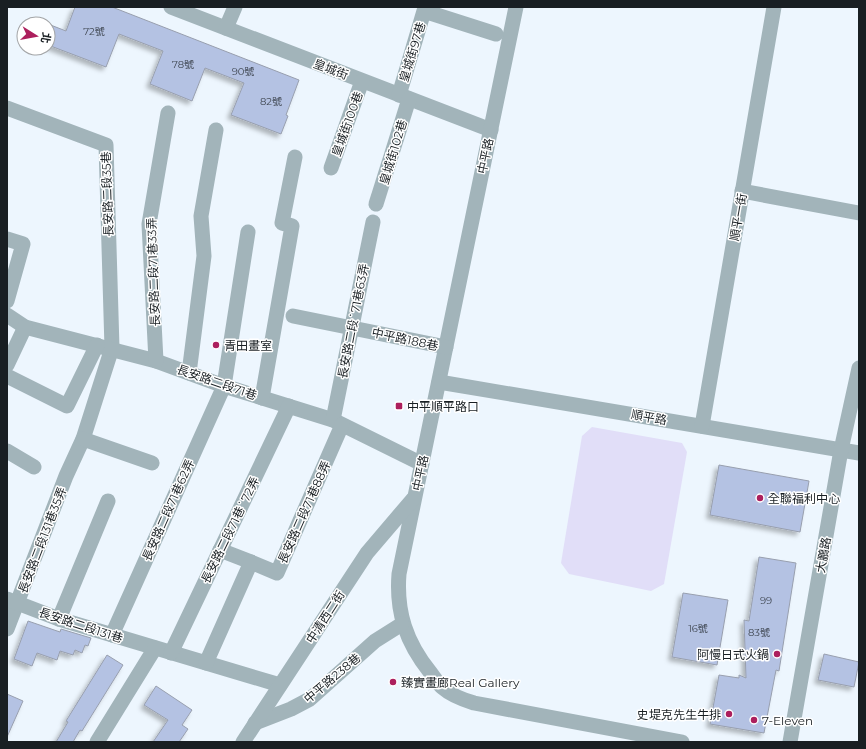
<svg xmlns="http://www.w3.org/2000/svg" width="866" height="749" viewBox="0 0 866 749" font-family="Montserrat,'Noto Sans TC',sans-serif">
<defs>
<filter id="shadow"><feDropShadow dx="-3.5" dy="3.5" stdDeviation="2" flood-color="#0004"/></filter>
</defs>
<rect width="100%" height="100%" fill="#edf6fe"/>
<!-- green -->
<polygon fill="#e1def8" points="592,427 682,443 687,452 664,584 651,591 569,574 561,563 582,436"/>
<!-- building -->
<g fill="#b4c2e3" stroke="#989fae" filter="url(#shadow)">
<polygon points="75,7 112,7 299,80 286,115 288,116 281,134 231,115 244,83 205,68 192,101 150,84 163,51 119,34 106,67 48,45 48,24 66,31"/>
<polygon points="719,465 809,481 800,532 710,515"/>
<polygon points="759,557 796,563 779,671 776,670 764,733 710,724 719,675 739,678 739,675 746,678 744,620 749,621"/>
<polygon points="683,593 728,600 717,665 672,657"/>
<polygon points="28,621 60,632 61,629 91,638 88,646 85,645 82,653 75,650 73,655 60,651 57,660 37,653 32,666 14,659"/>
<polygon points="824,654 859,662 854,687 818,680"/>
<polygon points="107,655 123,665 82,731 80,730 73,742 56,742 68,722 66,721"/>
<polygon points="156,686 192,710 182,725 188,729 179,742 153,742 168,720 144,705"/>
<polygon points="7,694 23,701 7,737"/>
</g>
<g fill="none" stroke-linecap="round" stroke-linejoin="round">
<!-- minor -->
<g stroke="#a2b4ba" stroke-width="15">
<polyline points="171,7 491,130"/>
<path d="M 516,7 L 399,574 C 396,612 406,642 430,672 C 434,677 438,684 443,688 C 452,696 464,700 474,703 L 682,742"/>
<polyline points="226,28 235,7"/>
<polyline points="399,95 424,11 496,34"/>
<polyline points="7,108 106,145 112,348 83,439 66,476 7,629"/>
<polyline points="331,168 362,81"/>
<polyline points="742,191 859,213"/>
<polyline points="376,204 409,99"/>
<polyline points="7,239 23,244 7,301"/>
<polyline points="7,315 25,327 156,361 224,386 333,420 422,464"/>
<polyline points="293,316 446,347"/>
<polyline points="156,361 149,224 168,113"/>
<polyline points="7,365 25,327"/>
<polyline points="189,373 204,256 201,216 216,130"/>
<polyline points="7,376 67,406 97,345"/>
<polyline points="439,382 859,453"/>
<polyline points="262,398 292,226 282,223 295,157"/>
<polyline points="333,420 373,222"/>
<polyline points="702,426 774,7"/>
<polyline points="83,439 152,463"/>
<polyline points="7,451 34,467"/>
<polyline points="220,550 251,562"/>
<polyline points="7,599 59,619 280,685"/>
<polyline points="59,619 108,501"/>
<polyline points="112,635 224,386 248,232"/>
<polyline points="171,653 289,406"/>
<polyline points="206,663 251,562 277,573 342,425"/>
<polyline points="255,723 291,709 310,699 375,641 402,624"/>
<polyline points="97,742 155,648"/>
<polyline points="243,742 367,553 413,499"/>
<polyline points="790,742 841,450 859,368"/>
</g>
</g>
<!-- markers -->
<g fill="#ac1f5d" stroke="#fff" stroke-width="1.5">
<circle cx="216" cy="345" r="4"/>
<rect x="395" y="402" width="8" height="8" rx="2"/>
<circle cx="760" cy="498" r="4"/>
<circle cx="777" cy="654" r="4"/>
<circle cx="393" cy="682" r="4"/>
<circle cx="729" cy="714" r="4"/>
<circle cx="754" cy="720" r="4"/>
</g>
<g text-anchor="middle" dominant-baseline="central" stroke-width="3" stroke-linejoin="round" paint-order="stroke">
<!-- number labels -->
<g font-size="10" fill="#404853">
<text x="94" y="31">72號</text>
<text x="183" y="64">78號</text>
<text x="243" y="71">90號</text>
<text x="271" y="101">82號</text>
<text x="766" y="600">99</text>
<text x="698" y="628">16號</text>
<text x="759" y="632">83號</text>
</g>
<!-- street labels -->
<g font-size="12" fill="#191f23" stroke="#fff">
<text transform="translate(412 52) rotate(-73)">皇城街97巷</text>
<text transform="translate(331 69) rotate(21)">皇城街</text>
<text transform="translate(347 124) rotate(-70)">皇城街100巷</text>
<text transform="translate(393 152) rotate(-73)">皇城街102巷</text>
<text transform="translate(485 156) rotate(-78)">中平路</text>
<text transform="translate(107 194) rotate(-92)">長安路二段35巷</text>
<text transform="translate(738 217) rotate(-80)">順平一街</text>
<text transform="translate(153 272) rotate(-92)">長安路二段71巷33弄</text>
<text transform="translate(353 321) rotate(-79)">長安路二段˙71巷63弄</text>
<text transform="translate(405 339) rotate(12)">中平路188巷</text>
<text transform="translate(217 382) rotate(19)">長安路二段71巷</text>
<text transform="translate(649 417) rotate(10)">順平路</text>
<text transform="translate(420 473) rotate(-78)">中平路</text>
<text transform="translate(168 510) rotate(-66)">長安路二段71巷62弄</text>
<text transform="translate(304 512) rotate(-66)">長安路二段71巷88弄</text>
<text transform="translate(230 530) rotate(-64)">長安路二段71巷˙72弄</text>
<text transform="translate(42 540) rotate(-69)">長安路二段131巷35弄</text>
<text transform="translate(823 555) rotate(-80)">大鵬路</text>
<text transform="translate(325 617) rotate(-57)">中清西二街</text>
<text transform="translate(81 625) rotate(18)">長安路二段131巷</text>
<text transform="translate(332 678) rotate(-40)">中平路238巷</text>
</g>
<!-- poi labels -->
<g font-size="12" fill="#191f23" stroke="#fff" text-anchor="start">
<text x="224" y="345">青田畫室</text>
<text x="407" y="406">中平順平路口</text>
<text x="768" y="498">全聯福利中心</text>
<text x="769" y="654" text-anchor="end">阿慢日式火鍋</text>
<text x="401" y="682">臻實畫廊Real Gallery</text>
<text x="721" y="714" text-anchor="end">史堤克先生牛排</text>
<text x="762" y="720">7-Eleven</text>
</g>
</g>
<!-- border -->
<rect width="866" height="749" fill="none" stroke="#191f23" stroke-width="16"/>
<!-- north arrow -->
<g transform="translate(36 36) rotate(101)"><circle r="19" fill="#ffffff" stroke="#a3a5a7"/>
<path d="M0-3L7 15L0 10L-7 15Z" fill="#ac1f5d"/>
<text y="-6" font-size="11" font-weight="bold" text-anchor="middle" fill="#191f23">北</text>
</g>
</svg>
